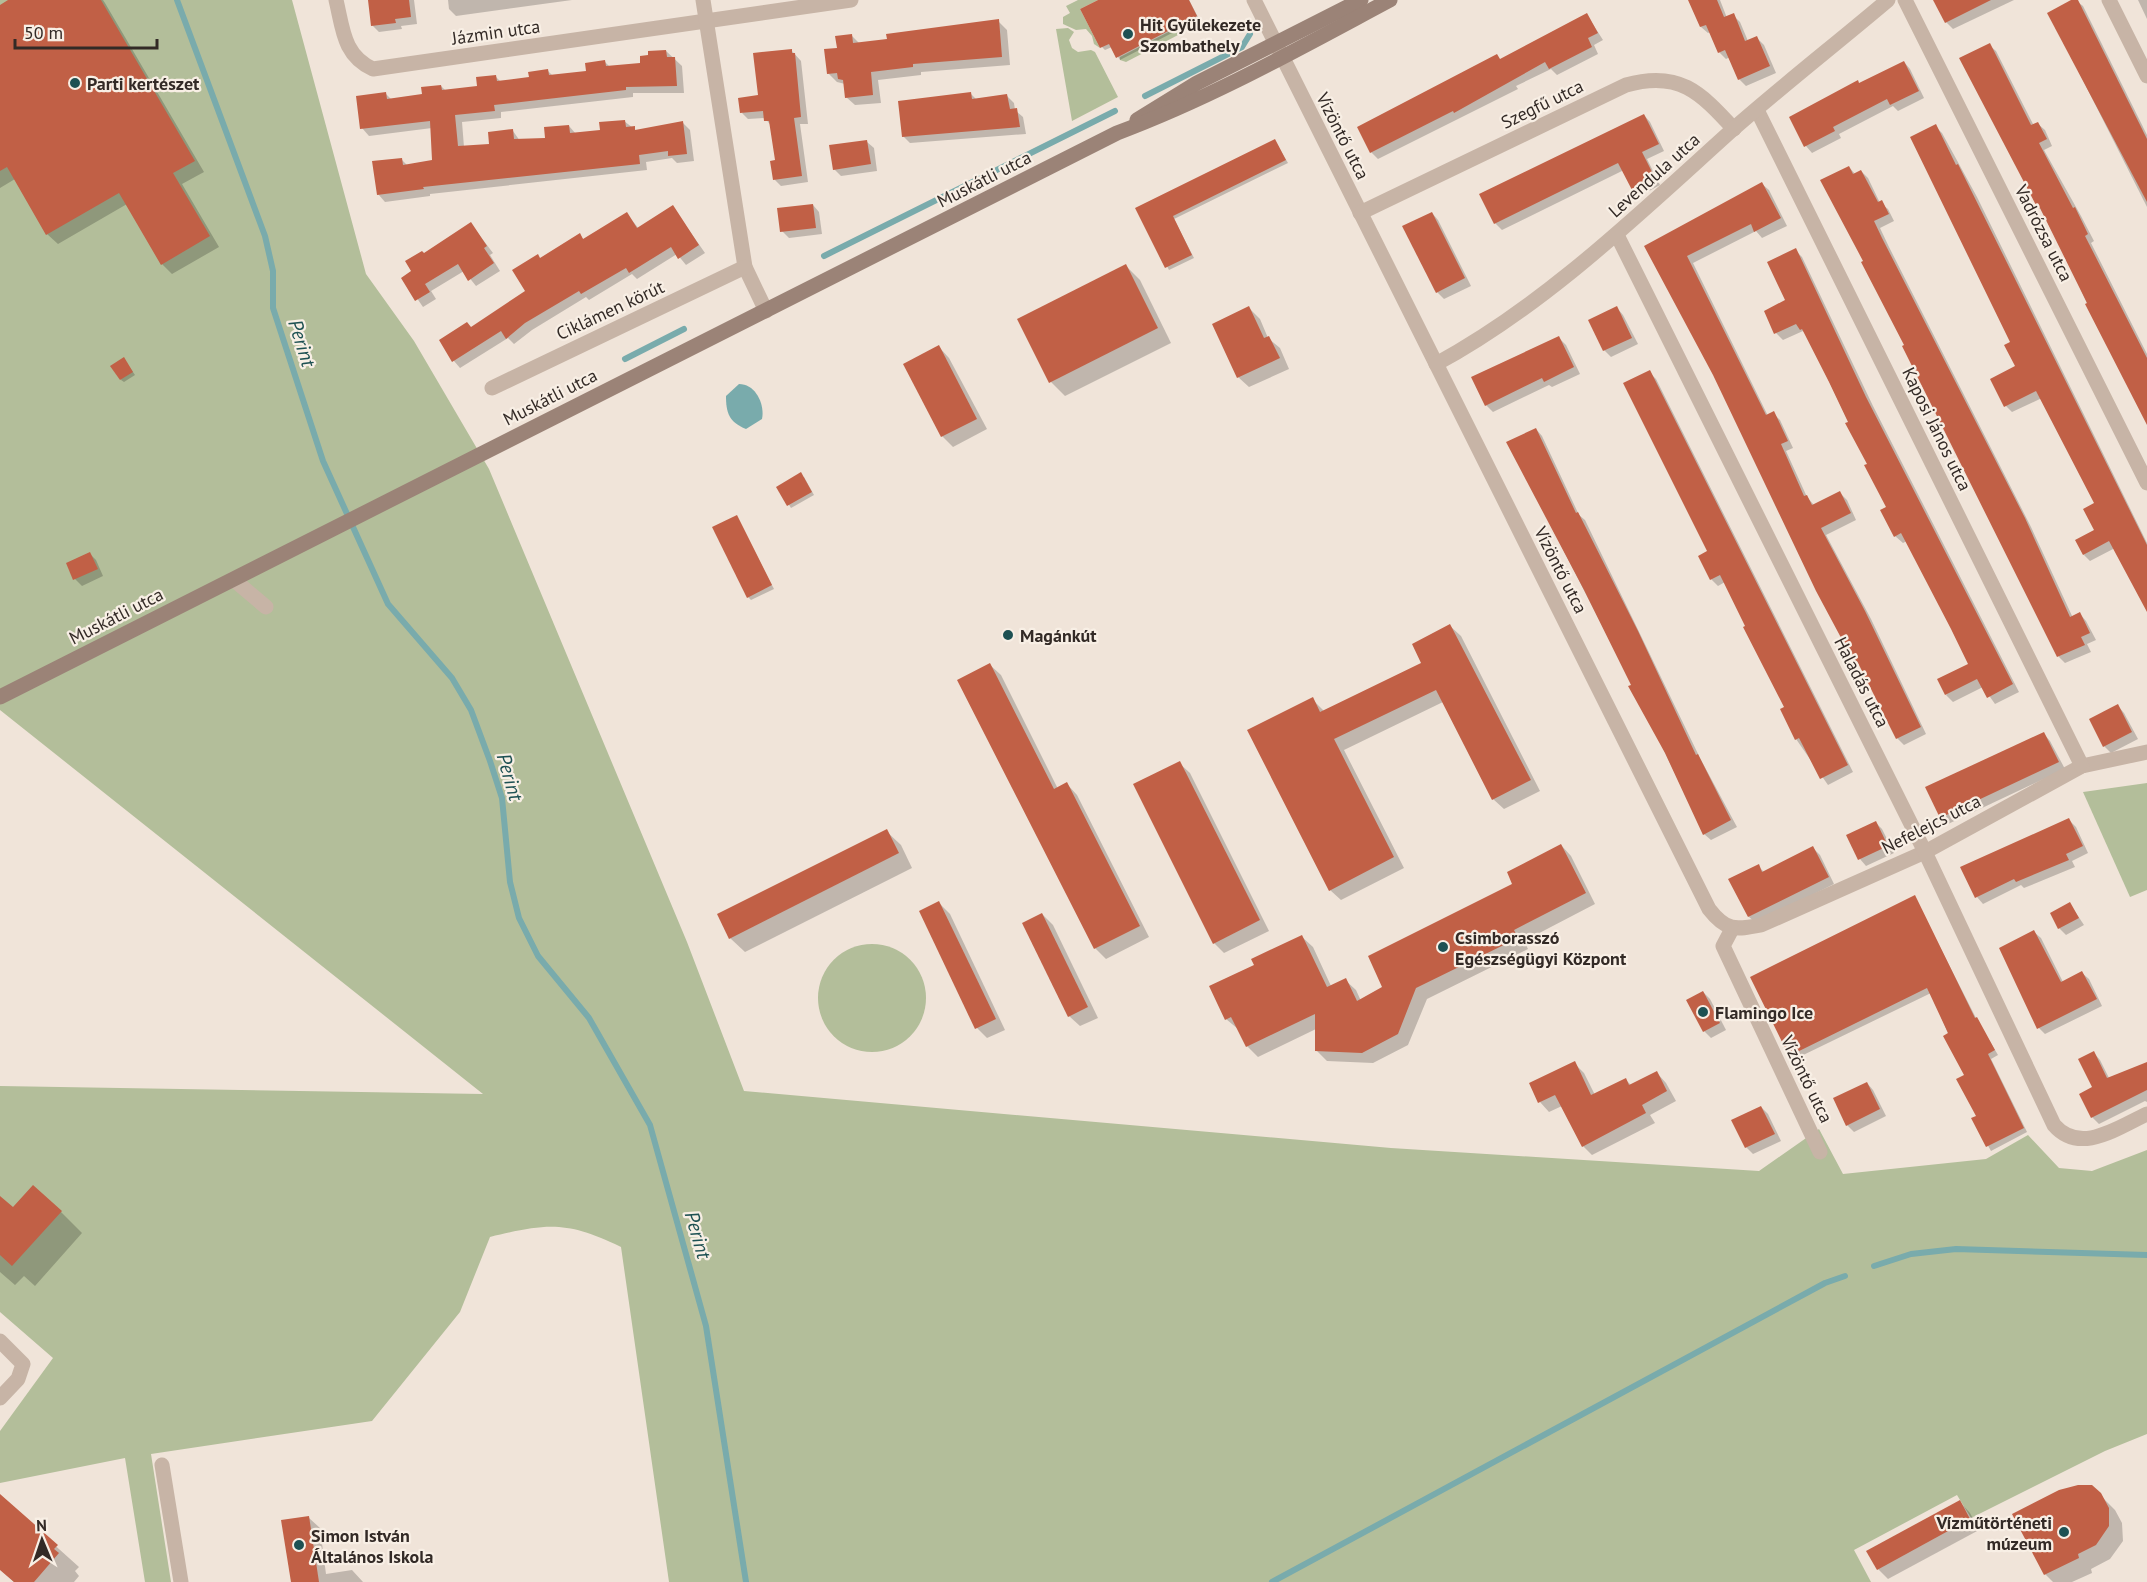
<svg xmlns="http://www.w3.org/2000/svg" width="2147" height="1582" viewBox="0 0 2147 1582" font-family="'PT Sans',sans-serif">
<rect width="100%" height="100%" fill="#f0e4d9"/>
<!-- green -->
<g fill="#b3be9a">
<path d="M 0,0 L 292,0 L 366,274 L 414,341 L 489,469 L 687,942 L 744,1091 L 1391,1148 L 1759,1171 L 1819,1129 L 1843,1174 L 1986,1159 L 2028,1135 L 2059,1168 L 2092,1171 L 2147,1150 L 2147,1434 L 2105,1451 L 1971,1518 L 1957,1495 L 1854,1550 L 1871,1582 L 669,1582 L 621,1247 C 567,1221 548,1223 490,1237 L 460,1312 L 372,1421 L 151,1454 L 171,1582 L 145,1582 L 125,1458 L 0,1483 L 0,1431 L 53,1358 L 0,1312 L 0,1086 L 483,1094 L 0,710 Z"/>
<polygon points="1078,0 1098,0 1080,9 1100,48 1094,44 1092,36 1086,29 1076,30 1063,24 1063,17 1070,13 1066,6"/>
<polygon points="1180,26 1180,34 1126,62 1120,60 1120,57"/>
<polygon points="1068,28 1074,32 1069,40 1072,48 1078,52 1091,50 1095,52 1118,97 1072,121 1056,29"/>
<polygon points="2147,783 2147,890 2130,897 2083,792"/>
<circle cx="872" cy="998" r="54"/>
</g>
<!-- water -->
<path fill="#79abac" d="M 739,384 C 756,384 765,405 762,419 L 746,429 C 729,422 726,413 726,396 Z"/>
<!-- shadow -->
<g fill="#0003">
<polygon points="11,0 103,0 105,3 204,172 182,184 219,247 172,274 162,264 127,204 58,244 47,234 15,179 0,188 0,6"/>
<polygon points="369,0 414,0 417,24 401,26 402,29 379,32 372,25"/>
<polygon points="448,0 572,0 456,16 449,9"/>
<polygon points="1101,0 1189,0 1199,19 1120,60 1112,47 1105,50 1102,47 1082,10"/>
<polygon points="1690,0 1720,0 1727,18 1733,15 1740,22 1748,41 1757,38 1764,45 1776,73 1746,86 1739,79 1730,57 1726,59 1719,52 1710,32 1708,33 1701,27"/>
<polygon points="1935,0 2014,0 1953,29 1946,22"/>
<polygon points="2075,0 2083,6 2147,135 2147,207 2049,13"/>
<polygon points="2138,0 2147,0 2147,19"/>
<polygon points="1587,15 1603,40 1594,45 1598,54 1557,75 1551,69 1516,86 1518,89 1378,159 1371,152 1501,60"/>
<polygon points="998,21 1007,30 1010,65 921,72 921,75 878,80 881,103 855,105 846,97 845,84 837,82 828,73 838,49 852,36 860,44"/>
<polygon points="1989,45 1996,51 2034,126 2038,124 2045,130 2052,146 2044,150 2081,216 2094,241 2091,243 2147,354 2147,421 2099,330 2068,261 1961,59"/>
<polygon points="791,50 801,61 808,124 800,124 808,182 781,186 775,180 777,161 772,127 765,118 748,119 742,113 760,97"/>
<polygon points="666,51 682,66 684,93 633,93 633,97 501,112 501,118 462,122 464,147 491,145 513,131 520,141 546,140 569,126 576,134 602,131 624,121 637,131 683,123 690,130 694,161 677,163 672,158 646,162 647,170 430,194 430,196 385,202 378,194 401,159 408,166 433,162 432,128 369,136 362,128 385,93 392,100 424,96 441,86 446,91 479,88 496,77 501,82 530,78 548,71 553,76 587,73 605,62 610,67 642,64"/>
<polygon points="1904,62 1910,69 1924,98 1898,111 1893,106 1839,134 1841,138 1812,153 1806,146 1791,118"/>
<polygon points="970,93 977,100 1007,96 1014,103 1015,110 1023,117 1026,134 910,143 903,136"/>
<polygon points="1644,115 1650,122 1664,151 1647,159 1660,185 1640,196 1624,170 1502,230 1495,223"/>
<polygon points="1935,126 1942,133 1977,197 2147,543 2147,609 2115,548 2090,561 2084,555 2096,531 2096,504 2042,398 2012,412 2006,406 2017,367 2012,343"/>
<polygon points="1275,141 1288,163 1174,219 1194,258 1169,270 1137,208"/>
<polygon points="867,142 874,148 877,171 841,176 834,169"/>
<polygon points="1849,167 1855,174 1861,171 1868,178 1880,203 1888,209 1894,221 1880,228 1889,247 2031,527 2073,618 2080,614 2086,621 2096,640 2087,644 2091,652 2065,663 2059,657 1904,347 1906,346 1865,261"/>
<polygon points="1762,184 1769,190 1787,226 1762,238 1756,231 1693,263 1768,416 1773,413 1780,420 1793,448 1786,451 1807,497 1814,505 1840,493 1847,500 1856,520 1826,535 1871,619 1926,734 1904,745 1897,738 1861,666 1856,661 1714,374 1646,247"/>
<polygon points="813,205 819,212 822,234 789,238 782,231"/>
<polygon points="673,207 705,253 686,265 677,254 637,279 632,274 589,300 586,297 532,330 514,344 508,338 460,368 454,361 441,340 472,328 527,292 541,259 580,235 584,240 627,214 639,229"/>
<polygon points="1432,213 1438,220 1471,286 1444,299 1437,292 1404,227"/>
<polygon points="471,224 493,253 490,255 500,271 476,286 464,271 431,291 436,299 423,307 403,278 413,272 424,254"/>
<polygon points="1795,250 1802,257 1873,406 2019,692 1995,704 1983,687 1953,702 1946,695 1970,665 1907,541 1903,543 1895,536 1888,507 1869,465 1807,335 1803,331 1783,340 1776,333 1787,301"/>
<polygon points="1125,265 1140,280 1171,343 1065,396 1051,382"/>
<polygon points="1249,308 1260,319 1268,338 1280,348 1289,369 1249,387 1238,377"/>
<polygon points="1617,308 1623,315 1638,344 1611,357 1604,350"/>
<polygon points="1559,338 1566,345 1580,374 1552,387 1549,385 1493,412 1486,405 1473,378"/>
<polygon points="939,347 949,358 987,429 953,447 942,436"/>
<polygon points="126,362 135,375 124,382 121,380"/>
<polygon points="1649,372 1656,379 1853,772 1828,785 1796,739 1786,708 1725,582 1718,586 1711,579 1709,552"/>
<polygon points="1536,429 1542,436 1579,515 1585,520 1700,758 1737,827 1711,840 1704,834 1633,686 1508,442"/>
<polygon points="804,477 814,495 791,508 778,487"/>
<polygon points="737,517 774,589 751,600 748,597"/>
<polygon points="89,553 96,560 103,576 82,586 75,579 68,563"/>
<polygon points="1450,626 1461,636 1540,791 1504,809 1493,799 1443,702 1344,750 1404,868 1341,900 1330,890 1312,699 1324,711 1423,663"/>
<polygon points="990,665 1001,675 1058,789 1067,784 1077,795 1149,937 1106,959 1095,948"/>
<polygon points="2118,706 2124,713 2138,739 2111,753 2104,746"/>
<polygon points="2044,734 2050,741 2065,769 1948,824 1941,817"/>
<polygon points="1179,763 1190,773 1269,931 1224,953 1214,943"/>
<polygon points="2069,820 2076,827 2088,853 2072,861 2075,867 2024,888 2021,885 1983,904 1977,897"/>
<polygon points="1875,822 1882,829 1894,853 1866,866 1860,859 1848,836"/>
<polygon points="886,831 901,845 912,868 745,952 730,938"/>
<polygon points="1561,845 1571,856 1595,904 1524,941 1528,949 1427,999 1408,1045 1373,1063 1327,1061 1316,1050 1316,1029 1258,1057 1247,1046 1238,1029 1226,1019 1256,966 1302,937 1313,947 1331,986 1345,980 1356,990 1361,1001 1384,987"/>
<polygon points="1813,848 1820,855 1834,884 1756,923 1749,917 1758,866 1765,873"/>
<polygon points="1914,896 1976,1018 1998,1055 1991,1059 2027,1132 1991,1151 1973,1119 1978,1116 1966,1076 1931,993 1795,1059 1790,1055"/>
<polygon points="939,903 950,914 1005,1030 987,1038 977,1028"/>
<polygon points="2070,904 2084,925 2066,935 2059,928"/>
<polygon points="1042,914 1053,925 1098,1018 1080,1026 1069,1016"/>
<polygon points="2034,932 2041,938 2063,982 2082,973 2089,979 2102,1006 2045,1034 2039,1028"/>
<polygon points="1703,992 1710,999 1726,1030 1711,1038 1704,1031"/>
<polygon points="2094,1053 2100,1060 2109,1078 2147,1064 2147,1102 2145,1101 2099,1124 2092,1117"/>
<polygon points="1574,1063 1584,1073 1595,1095 1625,1079 1632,1086 1657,1073 1666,1083 1676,1101 1650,1115 1655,1123 1592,1155 1583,1146 1562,1106 1549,1112 1540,1102"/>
<polygon points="1867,1083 1873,1090 1886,1116 1854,1132 1847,1125"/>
<polygon points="1761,1107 1768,1114 1781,1141 1753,1154 1746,1147"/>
<polygon points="0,1198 13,1209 61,1212 82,1233 35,1286 24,1276 15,1285 0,1272"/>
<polygon points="2100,1495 2115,1510 2122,1523 2123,1541 2110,1559 2091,1569 2092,1573 2072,1582 2053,1582 2045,1574"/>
<polygon points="0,1496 79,1567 75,1571 79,1576 74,1582 14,1582 0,1569"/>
<polygon points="1960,1502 1970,1513 1979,1530 1888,1579 1878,1569"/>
<polygon points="309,1518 320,1528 326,1574 352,1570 363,1582 292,1582"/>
</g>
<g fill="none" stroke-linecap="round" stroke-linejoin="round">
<!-- stream -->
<g stroke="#79abac" stroke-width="6">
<polyline points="177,0 265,236 273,271 273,308 323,461 388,604 452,678 471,710 490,761 502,798 510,882 519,918 538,956 589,1018 650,1125 706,1326 746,1582"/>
<polyline points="1145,96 1242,47 1250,34"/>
<polyline points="824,256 1115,111"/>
<polyline points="625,359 684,329"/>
<polyline points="1874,1266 1911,1254 1956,1249 2147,1255"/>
<polyline points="1272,1582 1825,1283 1845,1276"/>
</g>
</g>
<!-- building -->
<g fill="#c16046">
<polygon points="8,0 101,0 195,161 173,173 210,236 161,265 119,193 46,235 7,167 0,171 0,5"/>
<polygon points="368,0 409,0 411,17 395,19 396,23 371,26"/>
<polygon points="1098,0 1189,0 1197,16 1116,58 1109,44 1100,48 1080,9"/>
<polygon points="1688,0 1717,0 1724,17 1734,13 1745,41 1757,36 1770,66 1738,80 1725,50 1718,53 1706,25 1700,27"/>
<polygon points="1933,0 1991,0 1945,23"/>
<polygon points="2071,0 2078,0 2147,139 2147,202 2047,13"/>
<polygon points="1587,13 1598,33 1588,38 1592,47 1549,69 1545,62 1454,113 1453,111 1370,153 1357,127 1497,54 1500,59"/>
<polygon points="999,19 1002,57 913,64 913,67 871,72 873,95 845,98 843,80 838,79 837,73 827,74 824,49 837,48 835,36 852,34 853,43 887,39 886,34"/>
<polygon points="1990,43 2031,125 2038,122 2047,139 2039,143 2073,208 2075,207 2088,234 2085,236 2147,358 2147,425 2085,304 2087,303 2040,208 2038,209 1959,58"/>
<polygon points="792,49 792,53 795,53 801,117 794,118 802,176 773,180 770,161 775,160 769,121 764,121 763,111 740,113 738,98 758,95 753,53"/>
<polygon points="666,50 667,57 675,57 677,86 626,87 626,90 494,105 495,111 455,115 458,146 489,144 488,132 513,129 514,139 545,138 544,127 569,125 570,133 600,130 599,122 625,120 626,127 635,126 635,130 683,121 687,154 668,156 668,151 639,155 640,164 423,187 424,189 377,195 372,161 402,158 403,165 432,160 430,121 360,129 356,96 386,92 387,99 422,94 421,87 441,85 442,90 477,86 476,77 496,75 497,81 529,77 528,72 548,69 549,75 586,71 585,63 605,60 606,66 640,63 640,56 648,55 648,51"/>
<polygon points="1904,61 1919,91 1890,105 1887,99 1833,127 1835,131 1804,147 1789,117 1858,80 1859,83"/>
<polygon points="971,92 972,99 1007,94 1010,109 1017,108 1020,127 902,137 898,101"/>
<polygon points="1644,114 1659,144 1642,152 1655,178 1632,190 1618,163 1494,224 1479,194"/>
<polygon points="1936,124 1956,165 1958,164 2147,545 2147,612 2109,541 2083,555 2075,540 2094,530 2083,509 2094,503 2036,391 2004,407 1990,379 2015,366 2004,345 2010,342 1910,137"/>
<polygon points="1275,139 1286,160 1173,216 1192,255 1165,268 1135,208"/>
<polygon points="867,140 871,164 833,170 829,145"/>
<polygon points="1849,166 1853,174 1861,170 1878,202 1882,200 1889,214 1874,221 1882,238 2025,518 2070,617 2080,612 2090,633 2081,637 2085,645 2057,657 1902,346 1904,345 1861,262 1863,261 1820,180"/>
<polygon points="1762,182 1781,218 1754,232 1751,224 1687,256 1766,415 1774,411 1788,441 1781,444 1804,496 1807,495 1812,505 1840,491 1851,513 1821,528 1865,611 1921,727 1896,739 1857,661 1854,662 1816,591 1713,375 1644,246"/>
<polygon points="813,204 816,228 780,232 777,208"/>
<polygon points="673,205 699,245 678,259 671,247 629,273 626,268 581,294 579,291 525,323 506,339 501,331 452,362 439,340 467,322 471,327 525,291 512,270 538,254 540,258 580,233 583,239 627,212 637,228"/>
<polygon points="1432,212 1465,278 1436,293 1402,226"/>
<polygon points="471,222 487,246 484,248 494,263 468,281 458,264 425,284 430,292 415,301 401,278 411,271 405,261 422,251 424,253"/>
<polygon points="1796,248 1866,397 2013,684 1987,698 1977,679 1945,695 1937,679 1968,664 1951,629 1901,533 1894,537 1880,510 1886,507 1864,465 1867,464 1845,423 1848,422 1829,382 1802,329 1800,330 1796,324 1774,334 1764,311 1785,300 1767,262"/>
<polygon points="1126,264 1158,328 1049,383 1017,319"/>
<polygon points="1249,306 1264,338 1269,336 1280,358 1237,378 1212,324"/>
<polygon points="1617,306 1632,338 1603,351 1588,320"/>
<polygon points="1559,336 1574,367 1544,382 1542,378 1485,406 1471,377"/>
<polygon points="939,345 977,419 941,437 903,364"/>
<polygon points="124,357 133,372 120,380 110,366"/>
<polygon points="1650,370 1848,765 1820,779 1799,738 1795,740 1780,709 1784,707 1743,627 1745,626 1720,575 1710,580 1698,556 1707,551 1623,383"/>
<polygon points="1536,428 1576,513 1578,512 1638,631 1696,755 1698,754 1731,820 1703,835 1665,753 1628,686 1631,685 1584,590 1506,442"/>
<polygon points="801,472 812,492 787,506 776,487"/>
<polygon points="737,515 772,585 747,598 712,527"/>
<polygon points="90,552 98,569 73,580 66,563"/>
<polygon points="1450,624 1531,780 1492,800 1436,690 1334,739 1394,857 1329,891 1247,730 1313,697 1320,712 1421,663 1412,644"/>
<polygon points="990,663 1054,789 1067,782 1140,926 1094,949 957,680"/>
<polygon points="2118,704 2132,732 2103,747 2089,719"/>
<polygon points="2044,732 2059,762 1940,818 1925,787"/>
<polygon points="1180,761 1260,920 1213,944 1133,784"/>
<polygon points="2069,818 2083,846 2066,854 2069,860 2016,882 2014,879 1975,898 1960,867"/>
<polygon points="1876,821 1888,846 1858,860 1846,835"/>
<polygon points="887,829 899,853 729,939 717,914"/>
<polygon points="1561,844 1586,893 1514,930 1518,938 1416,988 1398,1034 1362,1053 1315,1051 1315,1014 1246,1047 1231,1017 1225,1020 1209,986 1254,965 1251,959 1302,935 1327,987 1346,978 1357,1001 1382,987 1368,956 1512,884 1507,872"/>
<polygon points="1813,846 1829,877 1748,917 1728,879 1759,864 1762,872"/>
<polygon points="1915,895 1975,1018 1977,1017 1995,1050 1988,1054 2024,1128 1986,1147 1971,1118 1976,1116 1956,1079 1964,1075 1943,1036 1948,1033 1927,988 1789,1056 1750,977"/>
<polygon points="939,901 996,1019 975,1029 919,911"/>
<polygon points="2070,902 2079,918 2058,929 2050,913"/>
<polygon points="1042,913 1088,1007 1068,1017 1022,923"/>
<polygon points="2034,930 2061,982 2082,971 2097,999 2037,1029 1999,948"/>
<polygon points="1703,991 1720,1023 1703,1032 1686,1000"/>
<polygon points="2094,1051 2107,1078 2147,1062 2147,1090 2091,1118 2079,1094 2092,1087 2078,1059"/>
<polygon points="1575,1061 1591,1095 1626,1078 1629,1085 1657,1071 1667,1091 1642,1105 1646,1113 1582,1147 1555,1095 1538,1103 1529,1083"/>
<polygon points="1867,1082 1880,1109 1846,1126 1833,1098"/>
<polygon points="1761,1106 1775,1134 1745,1148 1731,1120"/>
<polygon points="33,1185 62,1211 12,1266 0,1255 0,1196 13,1207"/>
<polygon points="2078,1485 2092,1485 2101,1493 2109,1508 2109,1526 2096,1545 2078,1554 2079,1558 2044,1575 2012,1514 2059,1490"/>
<polygon points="0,1494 58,1545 54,1549 59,1553 34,1582 14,1582 0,1570"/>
<polygon points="1960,1500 1970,1519 1877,1570 1866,1551"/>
<polygon points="309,1516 319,1582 291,1582 281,1520"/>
</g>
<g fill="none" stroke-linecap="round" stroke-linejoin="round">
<!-- street -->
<g stroke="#c7b4a6" stroke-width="15">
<path d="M 336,0 C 343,29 343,55 373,69 L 851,0"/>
<polyline points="703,0 745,267 766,311"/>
<path d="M 1254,0 L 1709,909 C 1726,931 1735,930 1761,925 L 1925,852 L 2082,766 L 2147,752"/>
<polyline points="1905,0 2147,483"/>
<polyline points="2109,0 2147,76"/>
<polyline points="1757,110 2082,766"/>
<path d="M 1360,213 L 1626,85 C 1679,70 1700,92 1734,129"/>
<path d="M 1617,235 L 1925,852 L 2054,1125 C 2080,1155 2117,1128 2147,1114"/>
<path d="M 1436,364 C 1544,306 1640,213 1731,131 C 1782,86 1836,44 1888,0"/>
<polyline points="492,388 745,267"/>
<polyline points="233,579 266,607"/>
<polyline points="1732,929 1723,946 1820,1152"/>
<polyline points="0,1341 23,1364 18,1379 0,1398"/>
<polyline points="162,1465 181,1582"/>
</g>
<!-- secondary -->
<g stroke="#9b8377" stroke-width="15">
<polyline points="1137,120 1197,83 1361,0"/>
<path d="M 0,697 L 1117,133 C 1213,97 1300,48 1390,0"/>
</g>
</g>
<!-- markers -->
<g fill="#1e5153" stroke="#f8efe5" stroke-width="2">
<circle cx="1128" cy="34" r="6"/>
<circle cx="75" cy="83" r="6"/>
<circle cx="1008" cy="635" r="6"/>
<circle cx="1443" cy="947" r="6"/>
<circle cx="1703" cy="1012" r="6"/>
<circle cx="2064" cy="1532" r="6"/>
<circle cx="299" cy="1545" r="6"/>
</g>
<g text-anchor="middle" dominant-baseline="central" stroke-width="4.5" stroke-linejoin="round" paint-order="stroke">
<!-- poi labels -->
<g font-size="18" font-weight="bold" fill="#332a26" stroke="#f8efe5" text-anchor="start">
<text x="1140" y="24">Hit Gyülekezete<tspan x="1140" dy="21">Szombathely</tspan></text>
<text x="87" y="83">Parti kertészet</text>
<text x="1020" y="635">Magánkút</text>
<text x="1455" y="937">Csimborasszó<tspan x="1455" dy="21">Egészségügyi Központ</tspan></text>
<text x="1715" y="1012">Flamingo Ice</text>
<text x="2052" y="1522" text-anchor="end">Vízműtörténeti<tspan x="2052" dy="21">múzeum</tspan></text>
<text x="311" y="1535">Simon István<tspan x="311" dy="21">Általános Iskola</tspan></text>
</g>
<!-- street labels -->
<g font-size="18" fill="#332a26" stroke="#f8efe5">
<text transform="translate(496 32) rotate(-8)">Jázmin utca</text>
<text transform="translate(1542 104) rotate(-26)">Szegfű utca</text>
<text transform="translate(1343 136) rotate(63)">Vízöntő utca</text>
<text transform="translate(1654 175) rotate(-42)">Levendula utca</text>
<text transform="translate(984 179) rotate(-27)">Muskátli utca</text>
<text transform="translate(2044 233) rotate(63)">Vadrózsa utca</text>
<text transform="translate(610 310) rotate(-25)">Ciklámen körút</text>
<text transform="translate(550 397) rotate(-27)">Muskátli utca</text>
<text transform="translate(1937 429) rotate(64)">Kaposi János utca</text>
<text transform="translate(1561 570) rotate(63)">Vízöntő utca</text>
<text transform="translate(116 616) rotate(-27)">Muskátli utca</text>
<text transform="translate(1862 682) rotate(63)">Haladás utca</text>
<text transform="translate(1931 824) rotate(-27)">Nefelejcs utca</text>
<text transform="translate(1807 1079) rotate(64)">Vízöntő utca</text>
</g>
<!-- water labels -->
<g font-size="20" font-style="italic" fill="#1e5153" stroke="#f8efe5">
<text transform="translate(302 343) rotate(72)">Perint</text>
<text transform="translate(510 777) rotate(74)">Perint</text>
<text transform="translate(698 1235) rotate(74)">Perint</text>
</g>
</g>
<!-- north arrow -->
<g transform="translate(42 1540) rotate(358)" stroke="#f8efe5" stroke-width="4.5" paint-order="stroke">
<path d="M0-4.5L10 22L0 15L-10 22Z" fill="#332a26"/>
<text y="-9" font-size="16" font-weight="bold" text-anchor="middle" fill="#332a26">N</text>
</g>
<!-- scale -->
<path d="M15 39v9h142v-9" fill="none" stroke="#332a26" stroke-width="3"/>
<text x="24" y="39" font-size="18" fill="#332a26" stroke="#f8efe5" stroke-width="4.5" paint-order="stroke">50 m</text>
</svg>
